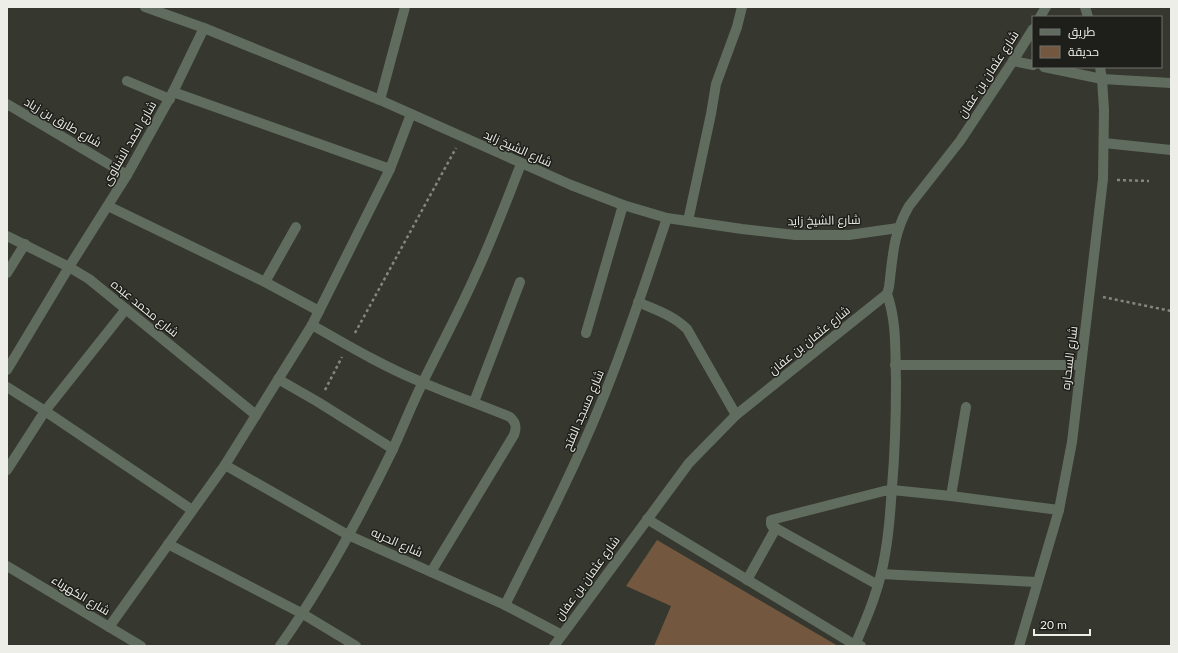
<svg xmlns="http://www.w3.org/2000/svg" width="1178" height="653" viewBox="0 0 1178 653" font-family="Lato,Cairo,sans-serif">
<rect width="100%" height="100%" fill="#36372e"/>
<!-- green -->
<polygon fill="#73573e" points="657,540 838,646 654,646 671,606 626,586"/>
<g fill="none" stroke-linecap="round" stroke-linejoin="round">
<!-- path -->
<g stroke="#85867e" stroke-width="2.5" stroke-dasharray="3 3" stroke-linecap="butt">
<polyline points="1117,180 1149,181"/>
<polyline points="1103,297 1171,311"/>
<polyline points="355,333 456,148"/>
<polyline points="325,390 342,357"/>
</g>
<!-- street -->
<g stroke="#606d5e" stroke-width="10">
<polyline points="145,7 204,28 380,100 571,185 623,205 667,218 742,229 795,235 849,235 898,228"/>
<polyline points="1085,7 1088,17"/>
<polyline points="1040,17 1046,7"/>
<polyline points="1013,61 1033,65"/>
<polyline points="1044,67 1102,79 1171,83"/>
<polyline points="127,81 170,99"/>
<polyline points="173,92 390,169"/>
<polyline points="380,100 405,7"/>
<polyline points="7,104 127,175"/>
<polyline points="1104,143 1171,150"/>
<polyline points="108,206 265,282 319,311"/>
<polyline points="688,221 711,114 716,84 737,27 742,7"/>
<polyline points="7,236 69,267 89,279 256,415"/>
<polyline points="7,273 25,244"/>
<polyline points="265,282 296,227"/>
<path d="M 638,302 C 656,310 673,315 687,329 L 736,415"/>
<path d="M 312,325 C 347,345 386,368 424,383 C 452,395 481,405 510,417 C 516,422 517,427 514,435 L 431,572"/>
<polyline points="586,333 623,205"/>
<polyline points="895,365 1081,365"/>
<polyline points="7,370 69,267 127,175 173,92 204,28"/>
<polyline points="278,379 318,402 393,449"/>
<polyline points="7,387 45,411 192,510"/>
<polyline points="474,402 520,282"/>
<polyline points="225,465 348,535 505,605 562,635"/>
<polyline points="7,470 45,411 126,309"/>
<polyline points="951,496 966,407"/>
<polyline points="647,519 855,645 861,646"/>
<polyline points="168,544 303,614 356,646"/>
<polyline points="7,566 141,646"/>
<polyline points="881,574 1037,582"/>
<polyline points="747,580 776,528"/>
<polyline points="878,585 772,526 771,524 771,520 884,491 892,490 951,496 1059,510"/>
<path d="M 505,605 C 538,539 573,472 601,403 C 626,343 646,280 667,218"/>
<polyline points="109,627 225,465 312,325 390,169 411,114"/>
<path d="M 855,645 C 865,622 875,599 881,574 C 888,545 890,517 892,487 C 895,452 896,416 896,381 C 895,352 897,322 887,294"/>
<path d="M 280,646 C 324,584 360,517 393,449 C 403,427 412,404 423,382 C 440,347 459,312 475,276 C 492,240 506,202 521,164"/>
<path d="M 554,646 L 689,463 L 736,415 L 887,294 L 889,287 C 893,255 893,234 909,206 L 960,141 L 1013,61 L 1033,29"/>
<polyline points="1019,646 1059,510 1072,442 1103,179 1104,110 1102,79 1100,67"/>
</g>
</g>
<g text-anchor="middle" dominant-baseline="central" stroke-width="3" stroke-linejoin="round" paint-order="stroke">
<!-- street labels -->
<g font-size="12" fill="#edeee8" stroke="#1e1e1a">
<text transform="translate(988 74) rotate(-57)">شارع عثمان بن عفان</text>
<text transform="translate(63 122) rotate(30)">شارع طارق بن زياد</text>
<text transform="translate(129 143) rotate(-60)">شارع احمد الشناوى</text>
<text transform="translate(518 148) rotate(24)">شارع الشيخ زايد</text>
<text transform="translate(824 220) rotate(-1)">شارع الشيخ زايد</text>
<text transform="translate(145 308) rotate(39)">شارع محمد عبده</text>
<text transform="translate(809 340) rotate(-39)">شارع عثمان بن عفان</text>
<text transform="translate(1069 358) rotate(-83)">شارع السحاره</text>
<text transform="translate(583 410) rotate(-67)">شارع مسجد الفتح</text>
<text transform="translate(397 542) rotate(24)">شارع الحريه</text>
<text transform="translate(587 578) rotate(-54)">شارع عثمان بن عفان</text>
<text transform="translate(81 595) rotate(31)">شارع الكهرباء</text>
</g>
</g>
<!-- border -->
<rect width="1178" height="653" fill="none" stroke="#edeee8" stroke-width="16"/>
<!-- legend -->
<rect x="1032" y="16" width="130" height="52" fill="#1e1e1a" stroke="#71716c"/>
<rect x="1040" y="29" width="20" height="6" fill="#606d5e" stroke="#71716c"/>
<text x="1068" y="36" font-size="12" fill="#edeee8">طريق</text>
<rect x="1040" y="46" width="20" height="12" fill="#73573e" stroke="#71716c"/>
<text x="1068" y="56" font-size="12" fill="#edeee8">حديقة</text>
<!-- scale -->
<path d="M1034 629v6h56v-6" fill="none" stroke="#edeee8" stroke-width="2"/>
<text x="1040" y="629" font-size="12" fill="#edeee8" stroke="#1e1e1a" stroke-width="3" paint-order="stroke">20 m</text>
</svg>
